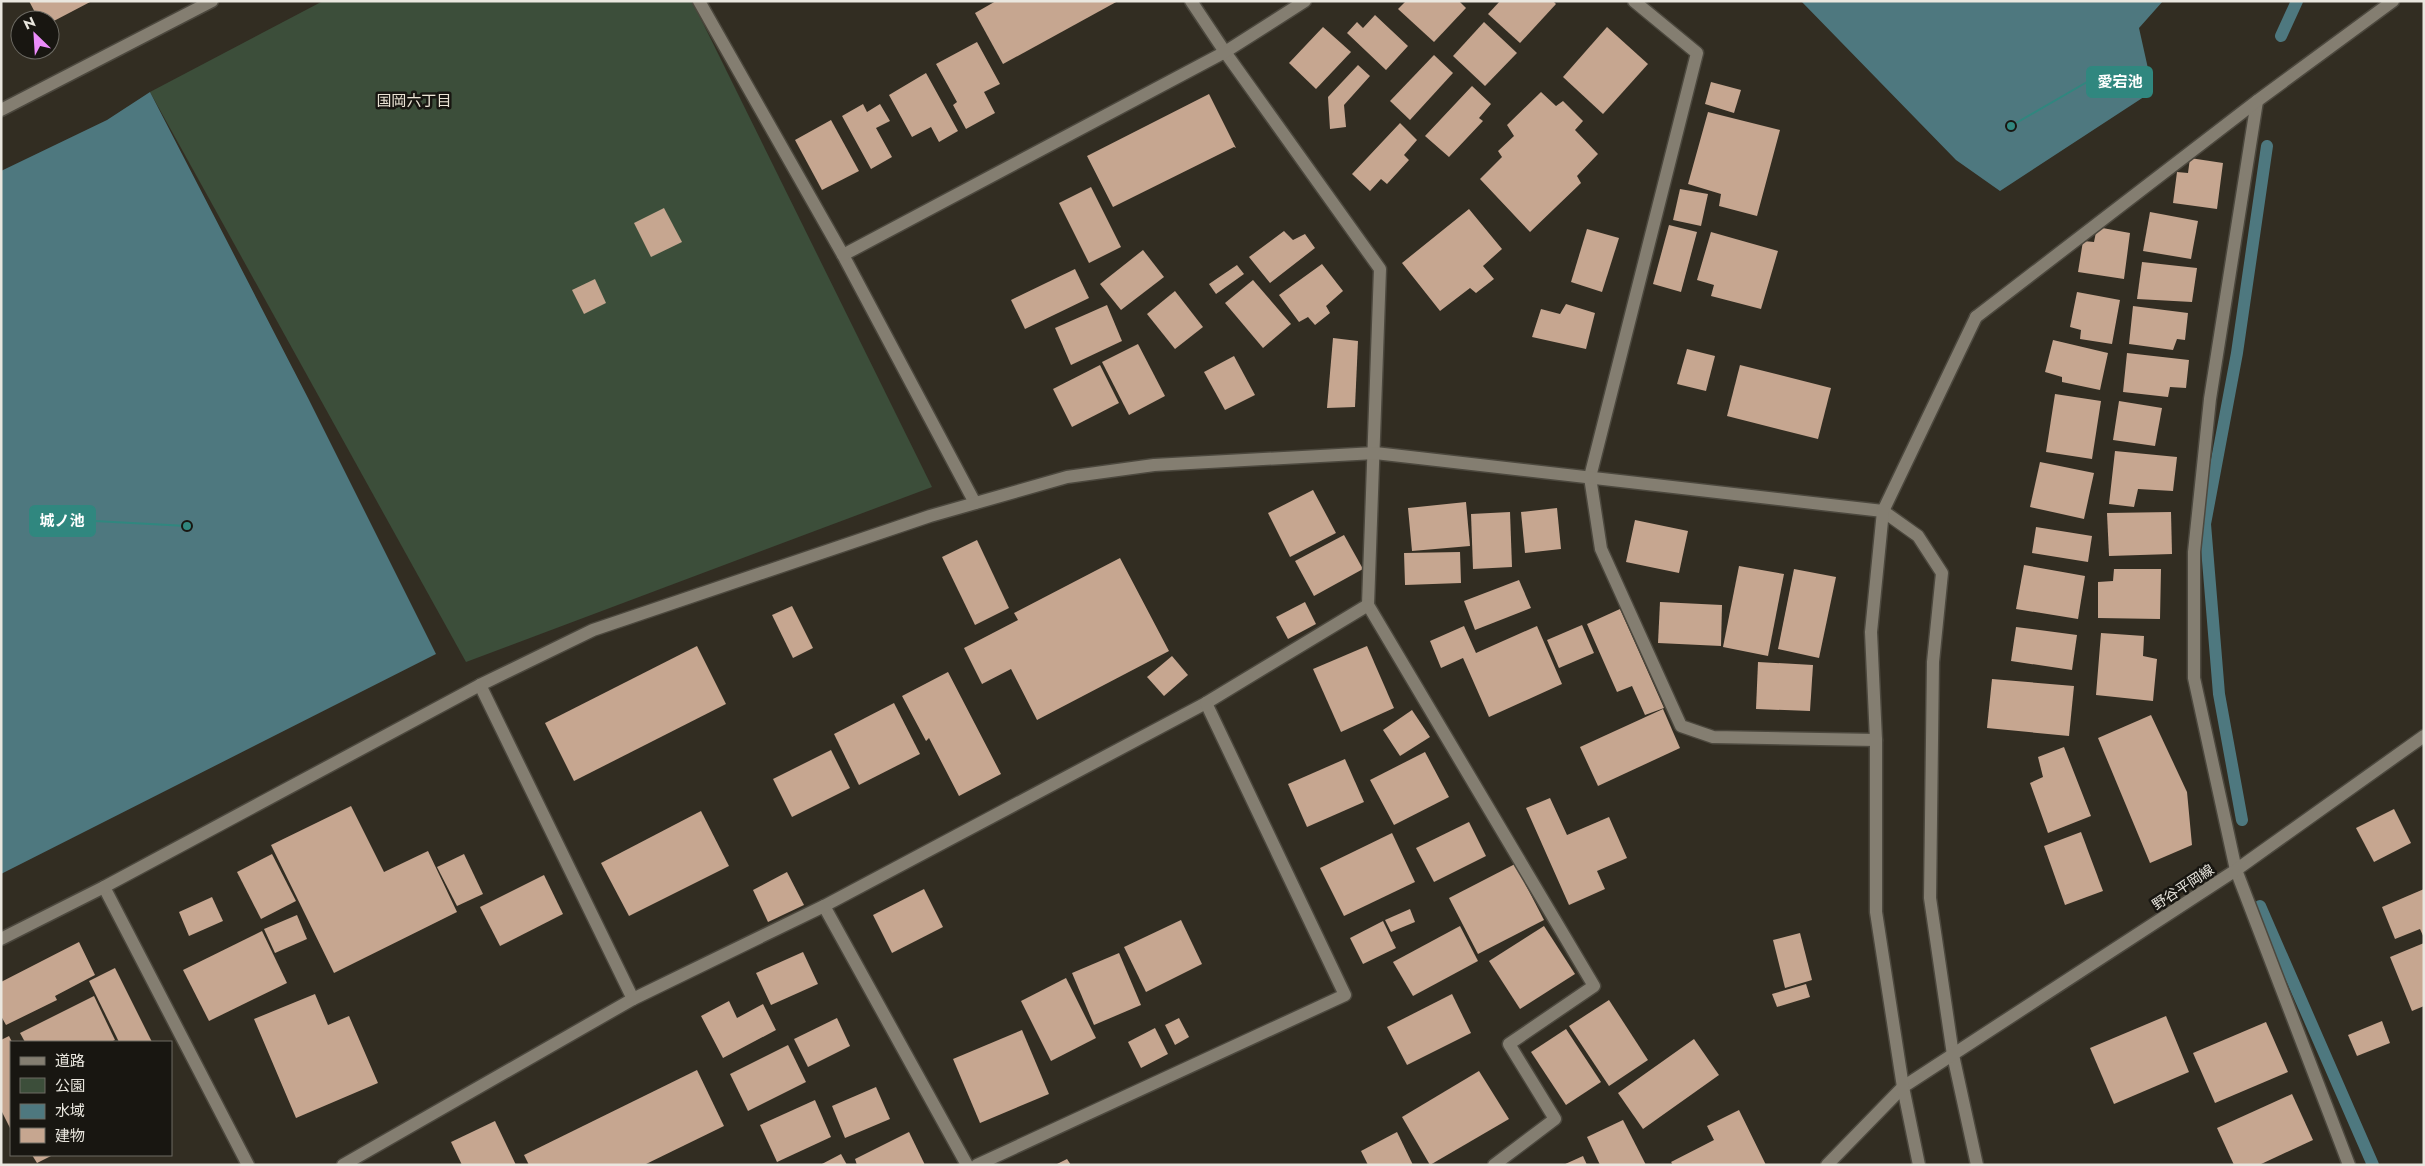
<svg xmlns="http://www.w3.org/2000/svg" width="2425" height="1166" viewBox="0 0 2425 1166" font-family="Jost,'Noto Sans JP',sans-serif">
<rect width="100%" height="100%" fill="#322d22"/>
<!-- green -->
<polygon fill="#3c4e3a" points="323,1 692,1 932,487 466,662 150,92"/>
<!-- water -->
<g fill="#4e787f">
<polygon points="1801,1 2163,1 2139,28 2153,91 2000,191 1956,160"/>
<polygon points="150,92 308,398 436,654 1,874 1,171 107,120"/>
</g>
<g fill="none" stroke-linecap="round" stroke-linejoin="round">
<!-- stream -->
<g stroke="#4e787f" stroke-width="12">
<polyline points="2281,36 2297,1"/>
<polyline points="2242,820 2219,694 2205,524 2237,353 2267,146"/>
<polyline points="2260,906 2373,1165"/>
</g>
</g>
<!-- building -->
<g fill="#c6a690">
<polygon points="29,1 92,1 50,23 50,20 39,20"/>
<polygon points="996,1 1118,1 1003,64 975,13"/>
<polygon points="1406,1 1459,1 1466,8 1434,42 1398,9"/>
<polygon points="1500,1 1553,1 1556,4 1520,43 1488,14"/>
<polygon points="1375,15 1408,46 1386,70 1347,33 1357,22 1363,28"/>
<polygon points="1484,22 1517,53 1485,86 1453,56"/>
<polygon points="1323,27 1351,52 1316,89 1289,63"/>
<polygon points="1607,27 1648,64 1603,114 1563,77"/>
<polygon points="977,42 1000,84 984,92 995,113 966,129 953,105 957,102 936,64"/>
<polygon points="1434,55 1453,73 1410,120 1390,101"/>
<polygon points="1358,65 1370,76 1344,105 1346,127 1330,129 1328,97"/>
<polygon points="926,73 958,131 939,142 931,127 912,137 889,95"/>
<polygon points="1711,82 1741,90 1734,113 1705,104"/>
<polygon points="1472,86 1491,104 1479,118 1483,121 1449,157 1425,136"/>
<polygon points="1541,92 1556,106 1563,101 1583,121 1575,130 1598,154 1577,176 1581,183 1530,232 1480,179 1502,157 1498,151 1514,136 1507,125"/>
<polygon points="1209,94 1236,148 1234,147 1113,207 1087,156"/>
<polygon points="863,104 867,112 880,104 890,121 876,128 892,157 871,169 842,116"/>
<polygon points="1708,112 1780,130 1757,216 1719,206 1721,194 1688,184"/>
<polygon points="831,120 859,171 822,190 795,140"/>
<polygon points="1400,123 1417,140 1404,155 1409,160 1387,184 1381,179 1370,191 1352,174"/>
<polygon points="2190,158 2223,163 2217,209 2173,203 2177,172 2188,173"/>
<polygon points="1091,187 1121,247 1089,263 1059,203"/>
<polygon points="1680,189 1708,194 1701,226 1673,220"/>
<polygon points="664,208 682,242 651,257 634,223"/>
<polygon points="1469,209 1502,249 1483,266 1494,279 1476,293 1470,288 1440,311 1402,263"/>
<polygon points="2150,212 2198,221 2191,259 2143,251"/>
<polygon points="1669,225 1697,232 1681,292 1653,284"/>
<polygon points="2097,227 2130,233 2124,279 2078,272 2083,241 2094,242"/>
<polygon points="1587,229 1619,238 1602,292 1571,282"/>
<polygon points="1284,231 1293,240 1305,234 1315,248 1270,283 1249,257"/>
<polygon points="1711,232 1778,251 1761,309 1711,296 1714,285 1697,280"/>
<polygon points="1143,250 1164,277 1121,310 1100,284"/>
<polygon points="2142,262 2197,268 2192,302 2137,299"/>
<polygon points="1322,264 1343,291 1326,306 1330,313 1315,325 1308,317 1299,322 1279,295"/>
<polygon points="1237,265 1244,274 1216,294 1209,284"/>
<polygon points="1075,269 1089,298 1025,329 1011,300"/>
<polygon points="595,279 606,303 584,314 572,290"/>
<polygon points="1253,280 1291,324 1263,348 1225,303"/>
<polygon points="1175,291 1203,327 1175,349 1147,314"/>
<polygon points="2077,292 2120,300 2112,344 2080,339 2081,330 2070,327"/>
<polygon points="1566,304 1595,313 1586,349 1532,337 1541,309 1560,314"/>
<polygon points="1107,305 1122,341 1071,365 1055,328"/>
<polygon points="2133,306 2188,313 2185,340 2177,339 2173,350 2129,344"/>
<polygon points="1333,338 1358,341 1355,407 1327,408"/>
<polygon points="2053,340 2108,353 2100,390 2062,382 2062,377 2045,372"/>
<polygon points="1138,344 1165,396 1129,415 1102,362"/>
<polygon points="1687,349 1715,356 1706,391 1677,384"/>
<polygon points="2127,353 2189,360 2186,388 2170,387 2168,397 2123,392"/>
<polygon points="1234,356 1255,395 1225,410 1204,372"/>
<polygon points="1100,365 1119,403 1072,427 1053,389"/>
<polygon points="1740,365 1831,388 1818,439 1727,416"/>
<polygon points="2055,394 2101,401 2092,459 2046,452"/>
<polygon points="2119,401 2162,408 2155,446 2113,440"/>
<polygon points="2115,451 2177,457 2173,491 2138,489 2134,507 2109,504"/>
<polygon points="2040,462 2094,473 2084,519 2030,507"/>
<polygon points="1313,490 1336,533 1290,557 1268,513"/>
<polygon points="1466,502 1470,546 1412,551 1408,508"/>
<polygon points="1557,508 1561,549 1525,553 1521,512"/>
<polygon points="1510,512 1512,567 1473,569 1471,514"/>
<polygon points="2171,512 2172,554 2109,556 2107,513"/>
<polygon points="1635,520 1688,531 1679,573 1626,562"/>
<polygon points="2036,527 2092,536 2088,562 2032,553"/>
<polygon points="1344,535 1363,569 1314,596 1295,561"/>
<polygon points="977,540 1009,608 975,625 942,557"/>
<polygon points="1460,552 1461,583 1405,585 1404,553"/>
<polygon points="1120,558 1169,651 1037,720 1011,669 982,684 964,648 1018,620 1014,613"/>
<polygon points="2024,565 2085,576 2078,619 2016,609"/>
<polygon points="1739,566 1784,574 1768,656 1723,647"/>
<polygon points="1794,569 1836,577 1819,658 1778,649"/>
<polygon points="2114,569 2161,569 2160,619 2098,618 2098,582 2113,581"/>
<polygon points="1519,580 1531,608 1475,630 1464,601"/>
<polygon points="1305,602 1316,624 1288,639 1276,617"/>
<polygon points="1660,602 1722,605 1721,646 1658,643"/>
<polygon points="792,606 813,648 793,658 772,615"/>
<polygon points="1620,609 1664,708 1645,715 1632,686 1617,692 1587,624"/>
<polygon points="1582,625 1594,653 1559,668 1547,640"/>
<polygon points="1464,626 1476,653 1537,626 1562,684 1489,717 1463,658 1441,668 1430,641"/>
<polygon points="2016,627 2077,635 2072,670 2011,661"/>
<polygon points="2101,633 2144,636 2143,656 2157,659 2153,701 2096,695"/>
<polygon points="697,646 726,704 574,781 545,723"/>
<polygon points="1367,646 1394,708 1341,732 1313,669"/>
<polygon points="1172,656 1188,675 1164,696 1147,677"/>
<polygon points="1758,662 1813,665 1810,711 1756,709"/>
<polygon points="948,672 1001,774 959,796 929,738 926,741 902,696"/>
<polygon points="1992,679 2074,686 2069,736 1987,728"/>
<polygon points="894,703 920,754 859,785 834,734"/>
<polygon points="1663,709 1680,748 1598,786 1580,747"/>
<polygon points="1412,710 1430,737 1400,756 1383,730"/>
<polygon points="2151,715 2187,792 2192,845 2150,863 2098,738"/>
<polygon points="2064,747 2091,816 2048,833 2030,783 2043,777 2038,757"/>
<polygon points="831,750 850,788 792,817 773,779"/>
<polygon points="1425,752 1449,797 1394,825 1370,780"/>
<polygon points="1345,759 1364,802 1307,827 1288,784"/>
<polygon points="1550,798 1567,835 1609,817 1627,858 1597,871 1605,889 1569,905 1526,808"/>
<polygon points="351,806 384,872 428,851 457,912 334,973 271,845"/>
<polygon points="2394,809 2411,843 2374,862 2356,828"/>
<polygon points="701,811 729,866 629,916 601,863"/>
<polygon points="1469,822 1486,856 1434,882 1416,848"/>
<polygon points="2081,832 2103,891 2065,905 2044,846"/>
<polygon points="1392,833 1415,882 1344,916 1320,868"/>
<polygon points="272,854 296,901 261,919 237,872"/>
<polygon points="464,854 483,894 457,906 437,867"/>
<polygon points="1515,864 1544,920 1478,954 1449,898"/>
<polygon points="787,872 804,905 768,922 753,890"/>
<polygon points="544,875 563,914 500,946 480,907"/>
<polygon points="924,889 943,927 892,953 873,915"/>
<polygon points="2424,889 2424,938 2420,929 2395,939 2382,907"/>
<polygon points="212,897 223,921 189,936 179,912"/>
<polygon points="1410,909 1415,922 1391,932 1385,920"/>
<polygon points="297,915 307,939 275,953 264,929"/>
<polygon points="1181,920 1202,964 1146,992 1124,947"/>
<polygon points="1383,921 1396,948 1363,964 1350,938"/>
<polygon points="1460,926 1478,961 1413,996 1393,962"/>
<polygon points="1544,926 1575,974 1520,1009 1489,961"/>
<polygon points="262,931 287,983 209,1021 183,970"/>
<polygon points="1800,933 1812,980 1785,988 1773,940"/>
<polygon points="79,942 95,975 55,996 57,1000 6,1025 1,1016 1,982"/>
<polygon points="2424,943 2424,1006 2412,1011 2390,957"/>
<polygon points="803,952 818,984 771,1005 756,973"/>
<polygon points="1119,953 1141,1005 1094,1025 1072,973"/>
<polygon points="115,968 152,1042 119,1042 89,981"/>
<polygon points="1066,978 1096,1038 1051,1061 1021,1001"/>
<polygon points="1806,984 1810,997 1777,1007 1772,994"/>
<polygon points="315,994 328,1025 349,1016 378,1083 296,1118 254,1019"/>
<polygon points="1452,994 1471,1033 1407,1065 1387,1027"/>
<polygon points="94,996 115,1040 111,1042 25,1042 20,1033"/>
<polygon points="1609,1000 1648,1060 1609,1086 1569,1026"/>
<polygon points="729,1001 737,1018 763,1004 776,1030 723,1058 701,1016"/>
<polygon points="2166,1016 2189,1072 2114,1104 2090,1048"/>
<polygon points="837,1018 850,1046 808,1067 794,1039"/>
<polygon points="1179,1018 1189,1037 1175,1045 1165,1025"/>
<polygon points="2382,1021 2390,1043 2357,1056 2348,1035"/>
<polygon points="2266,1022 2288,1072 2215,1103 2193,1053"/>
<polygon points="1155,1028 1168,1054 1141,1068 1128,1042"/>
<polygon points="1566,1029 1601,1082 1566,1105 1531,1052"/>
<polygon points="1022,1030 1049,1094 980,1123 953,1059"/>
<polygon points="9,1036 12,1042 11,1130 1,1110 1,1040"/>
<polygon points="1694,1039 1719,1075 1643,1129 1618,1093"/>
<polygon points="788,1045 806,1082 748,1111 730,1074"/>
<polygon points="697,1070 724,1126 644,1165 529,1165 524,1155"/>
<polygon points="1479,1071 1509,1119 1430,1165 1402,1117"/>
<polygon points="876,1087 890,1119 845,1138 832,1106"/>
<polygon points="2292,1094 2313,1140 2259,1165 2234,1165 2217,1128"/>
<polygon points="815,1100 831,1137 777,1162 760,1125"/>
<polygon points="1739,1110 1766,1165 1673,1165 1671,1162 1714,1140 1707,1126"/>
<polygon points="1623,1120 1646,1165 1600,1165 1587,1137"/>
<polygon points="495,1121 516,1165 462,1165 451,1142"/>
<polygon points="909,1132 925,1165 857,1165 855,1159"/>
<polygon points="1397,1132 1413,1165 1368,1165 1361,1151"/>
<polygon points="841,1154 847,1165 820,1165"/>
<polygon points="32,1155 53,1155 37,1163"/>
<polygon points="1583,1156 1587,1165 1563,1165"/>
<polygon points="1067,1159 1071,1165 1055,1165"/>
</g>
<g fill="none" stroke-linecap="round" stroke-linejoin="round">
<!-- street casing -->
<g stroke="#4c483e" stroke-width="15">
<g id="street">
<polyline points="699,1 843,255 975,503"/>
<polyline points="1191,1 1225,52 1380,269 1368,605 1594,986 1509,1044 1555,1119 1494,1165"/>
<polyline points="1634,1 1697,53 1590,477 1601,549 1681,726 1713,737 1876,740"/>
<polyline points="2257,101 2210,399 2194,552 2194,678 2236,870 2349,1165"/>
<polyline points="1,110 212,1"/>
<polyline points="843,255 1225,52 1305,1"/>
<polyline points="1976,317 2257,101 2393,1"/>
<polyline points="480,685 633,999"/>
<polyline points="104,887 248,1165"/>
<polyline points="824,906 967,1165"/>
<polyline points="1,939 104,887 480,685 593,630 930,516 1067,477 1154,465 1375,453 1883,511"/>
<polyline points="343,1165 633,999 824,906 1206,703 1368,605"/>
<polyline points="977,1165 1345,995 1206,703"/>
</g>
</g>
<!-- secondary casing -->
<g stroke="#4c483e" stroke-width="15">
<g id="secondary">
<polyline points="1883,511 1918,536 1942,573 1933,662 1930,898 1953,1055 1977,1165"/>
<polyline points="1827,1165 1903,1087 2236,870 2424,736"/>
<polyline points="1919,1165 1903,1087 1876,912 1876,740 1871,632 1883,511 1976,317"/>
</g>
</g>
<!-- street -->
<use href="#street" stroke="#847e71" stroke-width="12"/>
<!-- secondary -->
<use href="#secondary" stroke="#847e71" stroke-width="12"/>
</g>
<g text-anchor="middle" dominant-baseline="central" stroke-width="5" stroke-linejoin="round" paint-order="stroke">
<!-- street labels -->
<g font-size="14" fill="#eae7df" stroke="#181611">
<text transform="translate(2183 887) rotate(-33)">野谷平岡線</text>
</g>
<!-- neighbourhood labels -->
<g font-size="15" fill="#ebe4d5" stroke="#181611">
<text x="414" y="101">国岡六丁目</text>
</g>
</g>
<!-- callouts -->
<path fill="none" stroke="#30877f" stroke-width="2" d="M2011 126L2087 82M187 526L95 521"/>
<g fill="#30877f" stroke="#181611" stroke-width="2">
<circle cx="2011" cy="126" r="5"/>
<circle cx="187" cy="526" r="5"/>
</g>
<g fill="#30877f" stroke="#30877f" stroke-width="2">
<rect x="2087" y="67" width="65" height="30" rx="5"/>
<rect x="30" y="506" width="65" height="30" rx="5"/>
</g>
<g font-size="15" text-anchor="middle" font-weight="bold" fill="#fff">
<text x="2120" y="87">愛宕池</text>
<text x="62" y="526">城ノ池</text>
</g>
<!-- border -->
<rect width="2425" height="1166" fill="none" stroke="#eae7df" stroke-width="5"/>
<!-- legend -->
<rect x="10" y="1041" width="162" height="115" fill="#181611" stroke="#6c6a63"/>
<rect x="20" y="1057" width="25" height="8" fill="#847e71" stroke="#6c6a63"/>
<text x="55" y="1066" font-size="15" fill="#eae7df">道路</text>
<rect x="20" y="1078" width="25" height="15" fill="#3c4e3a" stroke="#6c6a63"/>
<text x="55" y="1091" font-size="15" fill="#eae7df">公園</text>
<rect x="20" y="1104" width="25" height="15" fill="#4e787f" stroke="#6c6a63"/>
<text x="55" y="1116" font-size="15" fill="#eae7df">水域</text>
<rect x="20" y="1128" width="25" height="15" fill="#c6a690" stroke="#6c6a63"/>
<text x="55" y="1141" font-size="15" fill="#eae7df">建物</text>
<!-- north arrow -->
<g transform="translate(35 35) rotate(335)"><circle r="24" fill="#181611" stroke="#6c6a63"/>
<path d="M0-4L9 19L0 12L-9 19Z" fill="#ec8cfb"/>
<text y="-8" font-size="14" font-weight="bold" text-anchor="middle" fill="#eae7df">N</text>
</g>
</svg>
